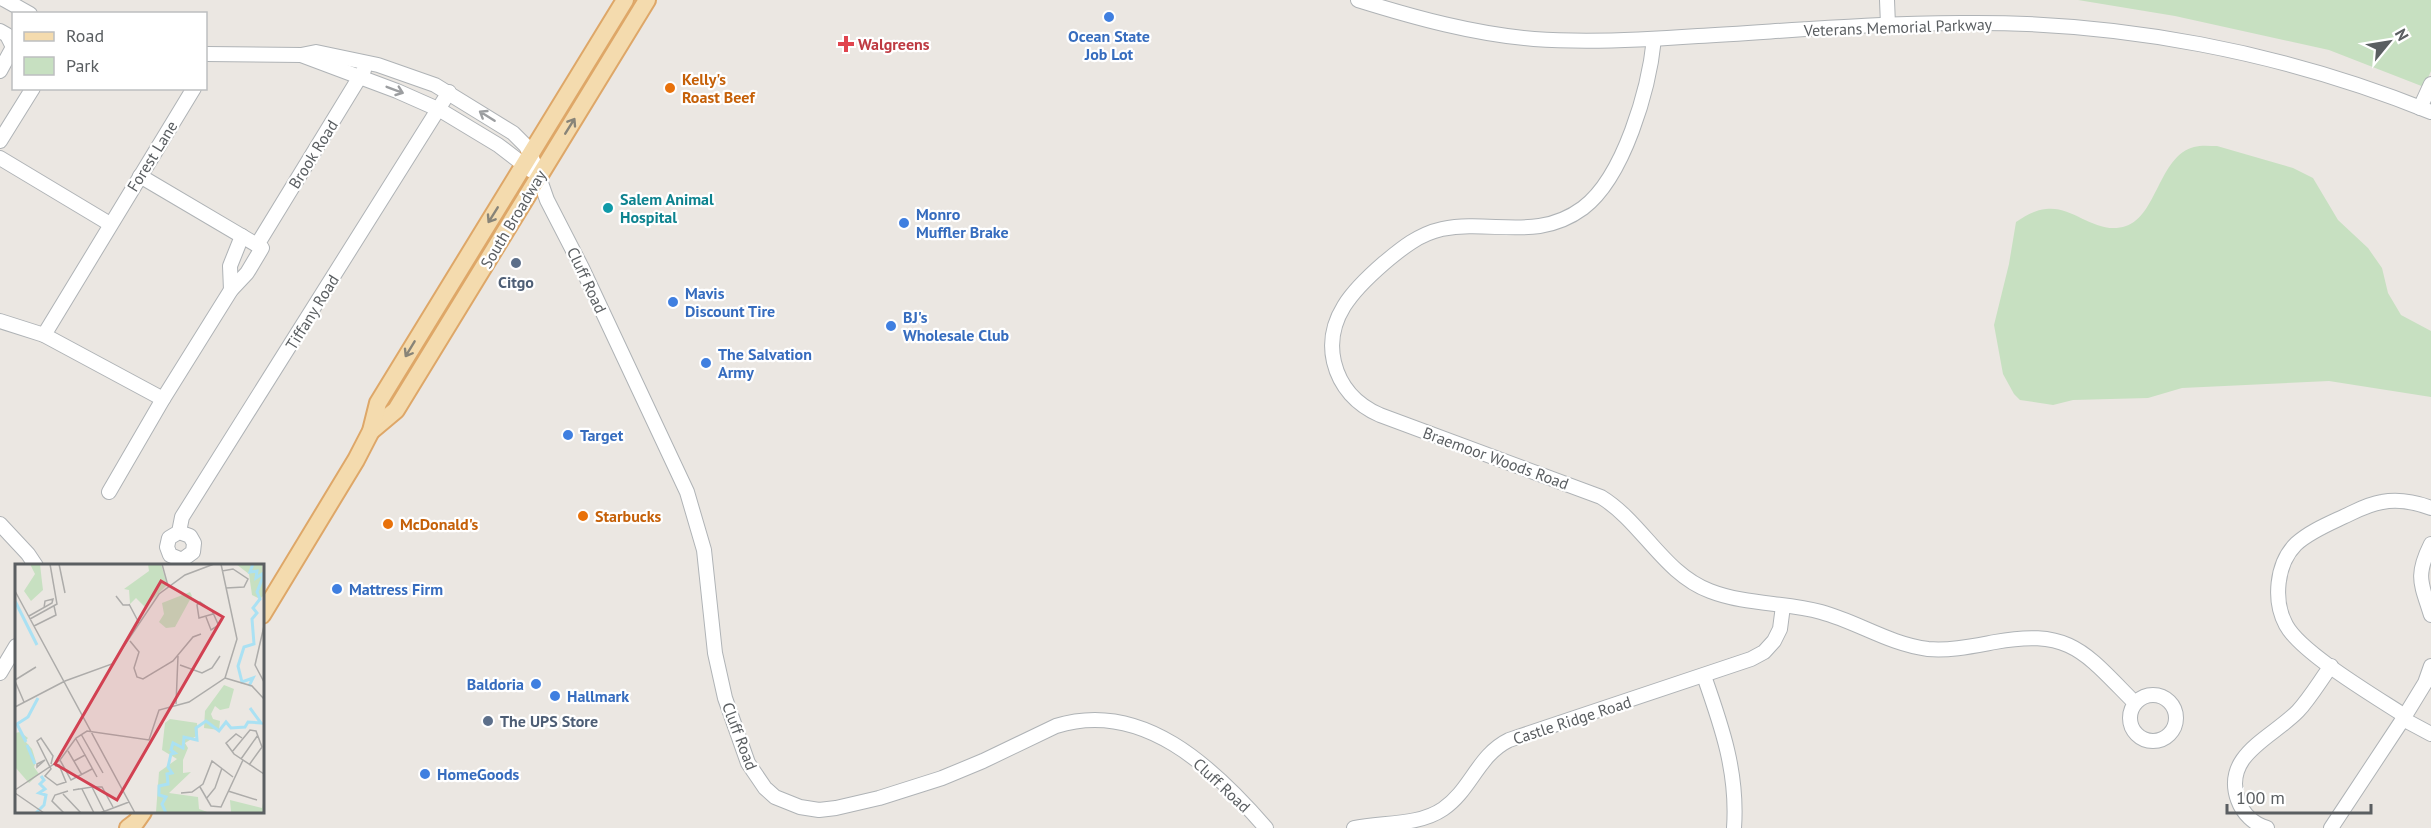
<svg xmlns="http://www.w3.org/2000/svg" width="2431" height="828" viewBox="0 0 2431 828" font-family="'PT Sans',sans-serif">
<rect width="100%" height="100%" fill="#ebe7e2"/>
<!-- green -->
<g fill="#c7e0c1">
<polygon points="2078,0 2431,0 2431,71 2424,87 2329,50 2175,16"/>
<path d="M 2217,146 L 2293,168 L 2313,178 L 2338,220 L 2368,248 L 2382,268 L 2388,293 L 2401,315 L 2431,331 L 2431,397 L 2329,381 L 2182,388 L 2148,398 L 2073,400 L 2053,405 L 2020,400 L 2014,394 L 2003,374 L 1994,325 L 2009,264 L 2016,222 C 2025,216 2035,210 2046,209 C 2073,205 2096,236 2126,226 C 2157,216 2159,156 2194,147 C 2201,145 2210,146 2217,146 Z"/>
</g>
<g fill="none" stroke-linecap="round" stroke-linejoin="round">
<!-- minor casing -->
<g stroke="#afb3b6" stroke-width="16">
<g id="minor">
<polyline points="5,0 30,14"/>
<path d="M 1358,0 C 1416,18 1474,34 1534,39 C 1589,43 1644,40 1698,36 C 1786,31 1873,23 1961,23 C 2120,21 2283,52 2431,112"/>
<polyline points="1887,0 1888,25"/>
<polyline points="0,31 7,35 13,47 0,71"/>
<path d="M 1654,39 C 1649,89 1624,177 1583,208 C 1537,242 1492,219 1442,229 C 1419,234 1402,248 1384,263 C 1354,289 1324,319 1334,362 C 1340,387 1357,405 1380,415 L 1601,497 C 1642,522 1664,574 1710,591 C 1746,605 1785,602 1821,612 C 1858,622 1889,644 1928,649 C 1950,651 1973,646 1995,642 C 2071,628 2085,653 2135,703"/>
<path d="M 206,54 L 301,55 L 316,52 L 378,65 L 435,85 L 513,133 L 526,146 L 534,163 L 547,200 L 582,268 L 687,492 L 704,550 L 715,653 L 725,698 L 748,763 L 765,788 L 775,797 L 800,807 L 819,810 L 836,808 L 879,798 L 942,778 L 983,761 L 1056,726 C 1142,699 1213,767 1266,828"/>
<polyline points="301,55 397,91 440,110 498,145 532,171"/>
<polyline points="2420,108 2431,84"/>
<polyline points="0,141 33,88"/>
<polyline points="0,158 110,224"/>
<polyline points="257,245 364,70"/>
<polyline points="231,290 230,266 242,236"/>
<polyline points="0,321 44,335 163,399"/>
<polyline points="44,335 194,88"/>
<polyline points="109,492 163,399 231,290 247,273 262,248 140,176"/>
<polyline points="0,524 28,554 36,566"/>
<polyline points="179,532 190,536 194,543 193,552 182,560 170,555 167,547 169,538 179,532 182,517 449,92"/>
<path d="M 2431,544 C 2415,576 2421,583 2431,615"/>
<polyline points="0,673 16,646"/>
<path d="M 1704,676 C 1722,727 1738,773 1734,828"/>
<circle cx="2153" cy="718" r="23"/>
<path d="M 2405,716 C 2376,697 2301,653 2286,625 C 2273,601 2276,564 2296,544 C 2309,532 2328,524 2343,517 C 2356,511 2368,504 2382,502 C 2399,499 2415,502 2431,508"/>
<polyline points="2403,719 2431,734"/>
<path d="M 1354,828 C 1382,822 1418,826 1443,809 C 1471,790 1478,755 1509,740 L 1751,659 L 1764,652 L 1774,641 L 1780,629 L 1783,606"/>
<path d="M 2267,828 C 2254,824 2243,814 2238,800 C 2222,755 2272,738 2298,711 C 2310,698 2320,681 2331,666"/>
<polyline points="2331,828 2403,719 2425,683 2431,666"/>
</g>
</g>
<!-- major casing -->
<g stroke="#dea768" stroke-width="20">
<g id="major">
<polyline points="371,431 396,410 647,0"/>
<polyline points="262,615 356,460 371,431 378,403 625,0"/>
<polyline points="128,828 136,822 143,812"/>
</g>
</g>
<!-- minor -->
<use href="#minor" stroke="#fff" stroke-width="14"/>
<!-- major -->
<use href="#major" stroke="#f4dbae" stroke-width="16"/>
</g>
<!-- one-way arrows -->
<defs><path id="oneway-shaft" d="M-6 0H5M1.5-3L5.5 0L1.5 3" fill="none" stroke-width="1.6" stroke-linecap="round" stroke-linejoin="round" transform="scale(1.5)"/></defs>
<g stroke="#9c9ea0">
<use href="#oneway-shaft" transform="translate(395 90) rotate(21)"/>
<use href="#oneway-shaft" transform="translate(487 116) rotate(-148)"/>
</g>
<g stroke="#888478">
<use href="#oneway-shaft" transform="translate(570 126) rotate(-58)"/>
<use href="#oneway-shaft" transform="translate(493 215) rotate(122)"/>
<use href="#oneway-shaft" transform="translate(410 349) rotate(121)"/>
</g>
<!-- markers -->
<g fill="#3f7fe0" stroke="#fff" stroke-width="2">
<circle cx="1109" cy="17" r="6"/>
<circle cx="904" cy="223" r="6"/>
<circle cx="673" cy="302" r="6"/>
<circle cx="891" cy="326" r="6"/>
<circle cx="706" cy="363" r="6"/>
<circle cx="568" cy="435" r="6"/>
<circle cx="337" cy="589" r="6"/>
<circle cx="536" cy="684" r="6"/>
<circle cx="555" cy="696" r="6"/>
<circle cx="425" cy="774" r="6"/>
</g>
<path fill="#e0444e" stroke="#fff" stroke-width="2" d="M843 35h6v6h6v6h-6v6h-6v-6h-6v-6h6z"/>
<g fill="#e8710a" stroke="#fff" stroke-width="2">
<circle cx="670" cy="88" r="6"/>
<circle cx="583" cy="516" r="6"/>
<circle cx="388" cy="524" r="6"/>
</g>
<circle fill="#0f9aa8" stroke="#fff" stroke-width="2" cx="608" cy="208" r="6"/>
<g fill="#5c6f8a" stroke="#fff" stroke-width="2">
<circle cx="516" cy="263" r="6"/>
<circle cx="488" cy="721" r="6"/>
</g>
<g text-anchor="middle" dominant-baseline="central" stroke-width="4.5" stroke-linejoin="round" paint-order="stroke">
<!-- street labels -->
<g font-size="16" fill="#5a5e61" stroke="#fff">
<text transform="translate(1898 27) rotate(-2)">Veterans Memorial Parkway</text>
<text transform="translate(313 154) rotate(-58)">Brook Road</text>
<text transform="translate(152 156) rotate(-58)">Forest Lane</text>
<text transform="translate(513 219) rotate(-59)">South Broadway</text>
<text transform="translate(587 280) rotate(65)">Cluff Road</text>
<text transform="translate(312 312) rotate(-58)">Tiffany Road</text>
<text transform="translate(1496 458) rotate(20)">Braemoor Woods Road</text>
<text transform="translate(1572 720) rotate(-18)">Castle Ridge Road</text>
<text transform="translate(740 736) rotate(69)">Cluff Road</text>
<text transform="translate(1222 785) rotate(43)">Cluff Road</text>
</g>
<!-- shop labels -->
<g font-size="16" font-weight="bold" fill="#366cbe" stroke="#fff" text-anchor="start">
<text x="1109" y="36" text-anchor="middle">Ocean State<tspan x="1109" dy="18">Job Lot</tspan></text>
<text x="916" y="214">Monro<tspan x="916" dy="18">Muffler Brake</tspan></text>
<text x="685" y="293">Mavis<tspan x="685" dy="18">Discount Tire</tspan></text>
<text x="903" y="317">BJ's<tspan x="903" dy="18">Wholesale Club</tspan></text>
<text x="718" y="354">The Salvation<tspan x="718" dy="18">Army</tspan></text>
<text x="580" y="435">Target</text>
<text x="349" y="589">Mattress Firm</text>
<text x="524" y="684" text-anchor="end">Baldoria</text>
<text x="567" y="696">Hallmark</text>
<text x="437" y="774">HomeGoods</text>
</g>
<!-- health labels -->
<g font-size="16" font-weight="bold" fill="#be3a42" stroke="#fff" text-anchor="start">
<text x="858" y="44">Walgreens</text>
</g>
<!-- food labels -->
<g font-size="16" font-weight="bold" fill="#c56008" stroke="#fff" text-anchor="start">
<text x="682" y="79">Kelly's<tspan x="682" dy="18">Roast Beef</tspan></text>
<text x="595" y="516">Starbucks</text>
<text x="400" y="524">McDonald's</text>
</g>
<!-- culture labels -->
<g font-size="16" font-weight="bold" fill="#0d838f" stroke="#fff" text-anchor="start">
<text x="620" y="199">Salem Animal<tspan x="620" dy="18">Hospital</tspan></text>
</g>
<!-- service labels -->
<g font-size="16" font-weight="bold" fill="#4e5e75" stroke="#fff">
<text x="516" y="282">Citgo</text>
<text x="500" y="721" text-anchor="start">The UPS Store</text>
</g>
</g>
<!-- overview -->
<g transform="translate(15 564)">
<rect width="249" height="249" fill="#ebe7e2"/>
<path d="M 15,0 L 25,0 L 27,18 L 28,26 L 16,37 L 9,27 L 20,10 ZM 133,0 L 146,0 L 152,21 L 130,43 L 121,34 L 115,40 L 114,26 L 109,25 L 134,7 ZM 221,0 L 247,0 L 249,31 L 245,35 L 237,31 L 234,10 ZM 175,28 L 177,32 L 160,63 L 151,64 L 144,58 L 149,50 L 147,39 ZM 209,121 L 219,125 L 214,144 L 205,146 L 200,142 L 196,150 L 198,155 L 205,157 L 204,166 L 189,164 L 190,147 ZM 155,155 L 182,159 L 183,171 L 170,179 L 173,184 L 168,196 L 168,209 L 176,208 L 154,229 L 183,233 L 184,245 L 195,249 L 141,248 L 144,208 L 162,195 L 147,186 L 150,159 ZM 5,168 L 13,174 L 10,177 L 17,185 L 21,198 L 19,203 L 24,210 L 14,219 L 0,203 L 0,169 ZM 249,234 L 249,249 L 216,248 L 215,236 L 247,244 Z" fill="#c7e0c1"/>
<path fill="none" stroke="#aae1f3" stroke-width="3" d="M 0,37 L 22,81M 234,122 L 238,114 L 227,118 L 223,102 L 229,83 L 239,80 L 237,55 L 242,49 L 238,44 L 245,35 L 242,28 L 248,13 L 247,10 L 241,14 L 242,7 L 235,8 L 238,0M 11,178 L 2,160 L 13,153 L 23,134M 12,181 L 20,200M 21,249 L 29,241 L 31,231 L 24,229 L 30,225 L 25,220 L 29,216 L 26,212M 151,249 L 147,240 L 151,233 L 144,231 L 144,222 L 153,220 L 152,210 L 157,209 L 153,203 L 156,190 L 160,189 L 156,186 L 158,179 L 168,184 L 169,173 L 182,176 L 181,164 L 191,157 L 204,167 L 211,158 L 216,164 L 230,163 L 233,158 L 246,159 L 235,144"/>
<path fill="none" stroke="#adacaa" stroke-width="1.5" d="M 44,0 L 50,29M 147,0 L 153,22M 207,7 L 218,5 L 233,15 L 229,23 L 211,24M 0,27 L 120,249M 101,32 L 108,41 L 115,41M 114,40 L 124,59M 198,50 L 184,54 L 182,41 L 185,38 L 196,46 L 197,47 L 199,51 L 203,60M 14,52 L 37,39 L 38,35 L 30,37 L 29,44M 191,53 L 196,66 L 204,61M 15,55 L 42,40 L 35,0M 19,62 L 41,51 L 39,42M 249,62 L 240,101 L 249,118M 115,77 L 124,88 L 119,104 L 122,113 L 128,115 L 158,97 L 178,73 L 186,70M 165,101 L 187,109 L 197,104 L 205,92M 210,114 L 237,122 L 249,135M 0,116 L 21,103M 0,117 L 9,138M 50,117 L 97,100 L 144,30 L 170,11 L 199,0M 161,140 L 163,92M 0,143 L 50,117M 66,170 L 88,209M 227,174 L 221,170 L 211,179 L 219,190 L 249,210M 61,175 L 70,191M 53,187 L 67,211M 217,188 L 235,166 L 241,167 L 247,183M 226,195 L 243,171M 30,196 L 22,200 L 22,203 L 30,196M 45,196 L 56,216 L 77,205M 59,197 L 70,191 L 82,213M 36,200 L 38,192 L 26,174 L 22,177 L 36,205 L 30,212 L 42,221 L 51,218 L 44,201 L 40,202M 234,201 L 247,183M 77,223 L 87,223 L 98,243M 185,223 L 196,242 L 206,243 L 228,196M 64,225 L 58,226 L 77,223 L 89,247M 67,225 L 79,249M 0,226 L 45,196 L 61,174 L 72,167 L 134,176 L 144,146 L 174,138 L 210,114 L 222,75 L 206,0M 213,227 L 242,236M 0,229 L 29,249M 166,229 L 177,228 L 188,220 L 197,197 L 218,213M 48,230 L 66,249M 191,235 L 200,224 L 207,204M 49,249 L 37,237 L 40,231 L 53,227M 85,249 L 114,238"/>
<path fill="#d24152" fill-opacity="0.15" stroke="#d24152" stroke-width="3" d="M 146,17 L 208,53 L 102,236 L 40,200 Z"/>
<rect width="249" height="249" fill="none" stroke="#5a5e61" stroke-width="3"/>
</g>
<!-- legend -->
<rect x="12" y="12" width="195" height="78" fill="#ffffff" stroke="#bdbfc0" stroke-width="1.5"/>
<rect x="24" y="32" width="30" height="9" fill="#f4dbae" stroke="#bdbfc0" stroke-width="1.5"/>
<text x="66" y="42" font-size="18" fill="#5a5e61">Road</text>
<rect x="24" y="57" width="30" height="18" fill="#c7e0c1" stroke="#bdbfc0" stroke-width="1.5"/>
<text x="66" y="72" font-size="18" fill="#5a5e61">Park</text>
<!-- north arrow -->
<g transform="translate(2389 42) rotate(60)" stroke="#ffffff" stroke-width="4.5" paint-order="stroke">
<path d="M0-4.5L10 22L0 15L-10 22Z" fill="#5a5e61"/>
<text y="-9" font-size="16" font-weight="bold" text-anchor="middle" fill="#5a5e61">N</text>
</g>
<!-- scale -->
<path d="M2227 804v9h144v-9" fill="none" stroke="#5a5e61" stroke-width="3"/>
<text x="2236" y="804" font-size="18" fill="#5a5e61" stroke="#ffffff" stroke-width="4.5" paint-order="stroke">100 m</text>
</svg>
